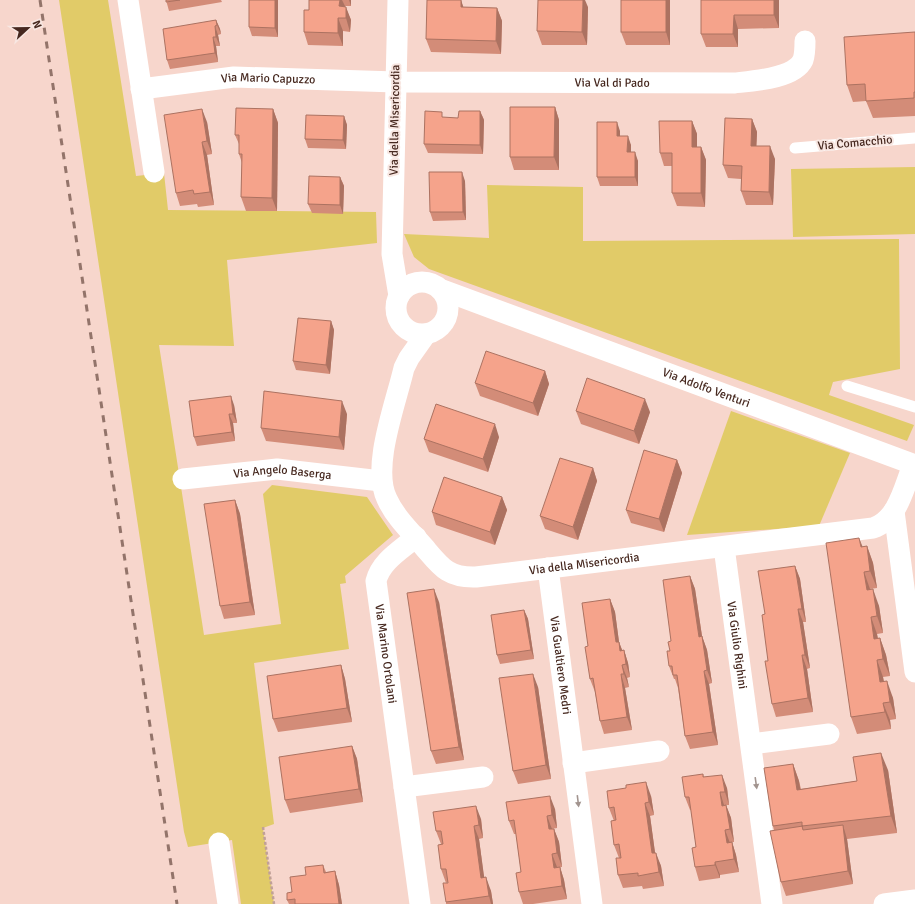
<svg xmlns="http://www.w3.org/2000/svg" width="915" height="904" viewBox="0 0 915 904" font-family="Signika,sans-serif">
<rect width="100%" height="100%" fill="#f7d6cc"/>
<!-- green -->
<g fill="#e1cb68">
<polygon points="59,0 108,0 136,176 164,173 168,210 376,212 377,243 227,260 234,346 159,345 204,635 281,624 263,494 272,485 367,497 393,535 345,576 346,583 340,584 349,649 254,663 274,824 263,828 274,904 241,904 232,840 188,847 184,832"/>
<polygon points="915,167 915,234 793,237 791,169"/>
<polygon points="487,185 583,187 583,241 899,239 900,369 833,382 829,395 914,425 907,441 429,269 414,257 404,234 489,238"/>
<polygon points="731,411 850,453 819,526 687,535"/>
</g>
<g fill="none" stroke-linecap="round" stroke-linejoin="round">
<!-- path -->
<polyline stroke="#c0a097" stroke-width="2.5" stroke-dasharray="3 2" stroke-linecap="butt" points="263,827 274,904"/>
<!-- lane -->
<g stroke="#fff" stroke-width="11">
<polyline points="795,148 915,138"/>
<polyline points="847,386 915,407"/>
</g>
<!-- street -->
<g stroke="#fff" stroke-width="21">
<polyline points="128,0 154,172"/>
<polyline points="398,0 392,254 399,296"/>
<path id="s1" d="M 141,89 L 234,77 L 396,82 L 734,83 C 752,81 794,79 803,60 C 805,54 805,47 805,41"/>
<circle cx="422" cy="308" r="26"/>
<path id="s2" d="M 440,289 L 915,465"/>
<path id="s3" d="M 426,334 L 409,358 L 404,368 C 396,403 371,467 387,499 C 395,517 411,532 424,547 C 441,567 448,578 476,577 L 873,528 C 898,520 904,487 913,465"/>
<path id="s4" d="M 183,479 L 277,469 L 381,481"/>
<polyline points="894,511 915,672"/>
<path id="s5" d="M 416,537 C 401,550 381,561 376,581 L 420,904"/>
<path id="s6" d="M 724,547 L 772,904"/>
<path id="s7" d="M 548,568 L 592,904"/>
<polyline points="751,744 829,734"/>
<polyline points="573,763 659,751"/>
<polyline points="404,787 483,777"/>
<polyline points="219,843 228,904"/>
<polyline points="884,904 915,900"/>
</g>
<!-- rail -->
<polyline stroke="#93746a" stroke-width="3" stroke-dasharray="7 7" stroke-linecap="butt" points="40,0 177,904"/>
</g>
<!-- wall -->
<g fill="#d38c78">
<polygon points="166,0 221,0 222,2 169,11"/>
<polygon points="278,0 278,37 252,36 249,27"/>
<polygon points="309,0 351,0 351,6 345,6 351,20 350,32 343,31 343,46 308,45 304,32 309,10"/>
<polygon points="461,0 463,7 497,8 502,21 501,54 431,52 426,39"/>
<polygon points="621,0 670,0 670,45 626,45 621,32"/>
<polygon points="701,0 779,0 779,28 738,29 738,47 706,47 701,34"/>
<polygon points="588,7 587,45 542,45 537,31"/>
<polygon points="216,20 220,29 221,34 218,35 220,46 216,46 218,62 170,69 167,60"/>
<polygon points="915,32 915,116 873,118 866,101 853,102 847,85"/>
<polygon points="555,107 559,120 559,170 514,170 510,157"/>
<polygon points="273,109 278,123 277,211 246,211 241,197 242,163 239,154 239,144 235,135"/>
<polygon points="480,111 484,120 483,154 428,153 424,144 458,118"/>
<polygon points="344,116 347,125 346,149 308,148 305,139"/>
<polygon points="752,119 757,132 756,146 775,159 773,205 746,205 741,191 741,179 728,178 723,165"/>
<polygon points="692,121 697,134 697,147 701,147 706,160 705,207 677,206 672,193 672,166 664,166 660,153"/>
<polygon points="207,122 212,154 207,155 214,205 198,207 197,204 180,206 176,193"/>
<polygon points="620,131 620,136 631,145 631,152 638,161 638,186 600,186 597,177"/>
<polygon points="340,177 344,186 343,214 312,213 308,204"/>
<polygon points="465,181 466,220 433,221 430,212"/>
<polygon points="331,321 334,330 330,374 296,370 293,361"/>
<polygon points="545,371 549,384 538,416 480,396 475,383"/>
<polygon points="234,405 237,423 233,423 235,441 197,446 194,437"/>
<polygon points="576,411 650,412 639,444 581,424"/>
<polygon points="347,414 344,450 266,441 261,428"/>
<polygon points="499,437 488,472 429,452 424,439"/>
<polygon points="677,460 682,473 664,532 631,523 626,510"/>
<polygon points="593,468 597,481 578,540 545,529 540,516"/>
<polygon points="502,497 507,510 495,545 436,525 432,512"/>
<polygon points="235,500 240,514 255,615 224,619 220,606"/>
<polygon points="867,546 873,563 877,588 870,589 870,590 879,606 883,633 877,634 878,638 880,638 886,655 890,676 883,677 884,681 893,698 896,719 890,720 891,729 857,734 851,717 863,547"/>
<polygon points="795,566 800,579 806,622 803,622 810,668 807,669 813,712 776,717 772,704 765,614"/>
<polygon points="690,576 695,589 702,636 707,650 712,683 709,684 718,745 690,749 685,736 678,688 675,679 674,679 669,666 670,651 671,641"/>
<polygon points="610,599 615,612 619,642 622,650 624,650 628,663 630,677 627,678 629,687 625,688 632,730 604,734 600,721 595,692 590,679 588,646"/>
<polygon points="439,602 464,760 436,764 431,751"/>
<polygon points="524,610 528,619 534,659 500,664 497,655"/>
<polygon points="341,665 345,679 352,722 278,732 273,719"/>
<polygon points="538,687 551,779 518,784 513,771"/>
<polygon points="352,746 357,759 363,802 290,813 285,800"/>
<polygon points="793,764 799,781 801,789 857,781 888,770 897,833 847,839 853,884 786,896 781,882 774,830 773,826"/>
<polygon points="703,774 704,777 727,788 729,805 726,805 731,818 734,842 732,842 736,855 739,872 720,875 720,878 699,881 695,867 696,847 691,810 690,810 685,797"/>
<polygon points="651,796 654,815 650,816 655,853 661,866 664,886 643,889 642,886 623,888 618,875 619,858 614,845 614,821 609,808"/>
<polygon points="555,809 557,828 552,829 554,829 559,842 562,867 557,867 560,867 564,880 567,899 533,904 523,904 519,892 521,872 516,834 514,834 509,821"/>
<polygon points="481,819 483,838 479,839 484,878 491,891 493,904 446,904 446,902 448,882 446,883 441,869 441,844 436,831"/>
<polygon points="323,865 326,872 335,871 339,885 342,904 289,904 287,900 292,892 306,875"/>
</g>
<!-- shaded-wall -->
<g fill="#ac7261">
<polygon points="275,0 278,0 278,37 275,28"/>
<polygon points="340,0 342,0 345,6 344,18 339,6"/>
<polygon points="349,0 351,0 351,6"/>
<polygon points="461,0 465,12 461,7"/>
<polygon points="583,0 585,0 588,7 587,45 582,32"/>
<polygon points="666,0 670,0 670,45 666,32"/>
<polygon points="774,0 779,0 779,28 774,15"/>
<polygon points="346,7 351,20 350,32 346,18"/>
<polygon points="497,8 502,21 501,54 496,41"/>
<polygon points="734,15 738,29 738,47 733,34"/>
<polygon points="338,18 343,31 343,46 338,33"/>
<polygon points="216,20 220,29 221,34 217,25"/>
<polygon points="215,26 218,35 220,46 216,37"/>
<polygon points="213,37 216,46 218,62 215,53"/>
<polygon points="555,107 559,120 559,170 554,157"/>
<polygon points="202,109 207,122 212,154 207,141"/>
<polygon points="273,109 278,123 277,211 272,198"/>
<polygon points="480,111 484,120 483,154 480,145"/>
<polygon points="344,116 347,125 346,149 343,140"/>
<polygon points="752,119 757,132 756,159 751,146"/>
<polygon points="692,121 697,134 697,160 692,147"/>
<polygon points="617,122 620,131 620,145 617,136"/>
<polygon points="628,136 631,145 631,161 627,152"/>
<polygon points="202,142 207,155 214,205 210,192"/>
<polygon points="770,146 775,159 773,205 769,192"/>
<polygon points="701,147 706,160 705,207 701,193"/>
<polygon points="635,152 638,161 638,186 635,177"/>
<polygon points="462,172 465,181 466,220 463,212"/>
<polygon points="340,177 344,186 343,214 340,205"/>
<polygon points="331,321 334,330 330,374 326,365"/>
<polygon points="545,371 549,384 538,416 533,403"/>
<polygon points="231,396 234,405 237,423 233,414"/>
<polygon points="645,399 650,412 639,444 634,431"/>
<polygon points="342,401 347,414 344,450 339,437"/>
<polygon points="229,414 233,423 235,441 232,432"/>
<polygon points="495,424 499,437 488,472 483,459"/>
<polygon points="677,460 682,473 664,532 659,519"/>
<polygon points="593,468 597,481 578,540 573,527"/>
<polygon points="502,497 507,510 495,545 490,532"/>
<polygon points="235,500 240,514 255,615 250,602"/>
<polygon points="859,538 866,555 861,547"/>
<polygon points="867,546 873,563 877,588 870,571"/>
<polygon points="795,566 800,579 806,622 802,609"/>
<polygon points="864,572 870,589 873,607 867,590"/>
<polygon points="690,576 695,589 704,650 699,637"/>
<polygon points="434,589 439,602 464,760 459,747"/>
<polygon points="873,589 879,606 883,633 877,616"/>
<polygon points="610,599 615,612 619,642 624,655 625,664 616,642"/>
<polygon points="798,609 803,622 810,668 805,655"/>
<polygon points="524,610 528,619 534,659 531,650"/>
<polygon points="871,617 877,634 880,656 874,639"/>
<polygon points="702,636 707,650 712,683 707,670"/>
<polygon points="880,638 886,655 890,676 883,659"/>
<polygon points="624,650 628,663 630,677 626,664"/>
<polygon points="802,655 807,669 813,712 808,698"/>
<polygon points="877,660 883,677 886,699 880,682"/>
<polygon points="341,665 345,679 352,722 347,708"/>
<polygon points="622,665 627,678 629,687 624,674"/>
<polygon points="704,671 709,684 718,745 713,732"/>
<polygon points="533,674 538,687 551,779 546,765"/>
<polygon points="621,674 625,688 632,730 627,717"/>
<polygon points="887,681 893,698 896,719 890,702"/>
<polygon points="883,703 890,720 891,729 885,712"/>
<polygon points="352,746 357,759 363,802 359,789"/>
<polygon points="881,753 888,770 897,833 891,816"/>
<polygon points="793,764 799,781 803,807 797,790"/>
<polygon points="722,775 727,788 729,805 725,792"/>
<polygon points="646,782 651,796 654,815 649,802"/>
<polygon points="720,792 724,805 722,806"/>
<polygon points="550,796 555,809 557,828 552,815"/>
<polygon points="645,803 650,816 657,867 652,853"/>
<polygon points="726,805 731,818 734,842 730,829"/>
<polygon points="476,806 481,819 483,838 479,825"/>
<polygon points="547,816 552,829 549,829"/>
<polygon points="843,825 847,839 853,884 848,871"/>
<polygon points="474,826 479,839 486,891 481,878"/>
<polygon points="554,829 559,842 562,867 557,853"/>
<polygon points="725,830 730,843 727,843"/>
<polygon points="732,842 736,855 739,872 734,859"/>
<polygon points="656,853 661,866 664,886 659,872"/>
<polygon points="552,854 557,867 554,868"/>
<polygon points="715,862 720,875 720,878 715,865"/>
<polygon points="560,867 564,880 567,899 562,886"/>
<polygon points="335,871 339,885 342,904 339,904"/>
<polygon points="486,877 491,891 493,904 491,904 489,896"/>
</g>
<!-- building -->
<g fill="#f5a38b" stroke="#ac7261">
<polygon points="166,0 180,0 166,2"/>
<polygon points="249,0 275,0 275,28 249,27"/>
<polygon points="309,0 340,0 339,6 346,7 346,18 338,18 338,33 304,32 304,10 309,10"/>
<polygon points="427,0 461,0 461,7 497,8 496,41 426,39"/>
<polygon points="538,0 583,0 582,32 537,31"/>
<rect x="621" y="0" width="45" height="32"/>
<polygon points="701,0 774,0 774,15 734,15 733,34 701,34"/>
<polygon points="216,20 217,25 215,26 216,37 213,37 215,53 167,60 163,29"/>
<polygon points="915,32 915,92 914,92 914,98 866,101 865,84 847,85 844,37"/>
<polygon points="510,107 555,107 554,157 510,157"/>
<polygon points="236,108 273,109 272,198 241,197 242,154 239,154 239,135 235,135"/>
<polygon points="202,109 207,141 202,142 210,192 194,194 193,190 176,193 164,115"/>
<polygon points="425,111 442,112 442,117 458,118 459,111 480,111 480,145 424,144"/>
<polygon points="306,115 344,116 343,140 305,139"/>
<polygon points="725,118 752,119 751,146 770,146 769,192 741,191 742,166 723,165"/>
<polygon points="659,121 692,121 692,147 701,147 701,193 672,193 672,153 660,153"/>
<polygon points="597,122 617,122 617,136 628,136 627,152 635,152 635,177 597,177"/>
<polygon points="429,172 462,172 463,212 430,212"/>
<polygon points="309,176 340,177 340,205 308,204"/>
<polygon points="298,318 331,321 326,365 293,361"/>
<polygon points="486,351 545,371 533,403 475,383"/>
<polygon points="587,378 645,399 634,431 576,411"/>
<polygon points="264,391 342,401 339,437 261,428"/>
<polygon points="231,396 233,414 229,414 232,432 194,437 189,401"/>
<polygon points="436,404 495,424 483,459 424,439"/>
<polygon points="644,450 677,460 659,519 626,510"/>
<polygon points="560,458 593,468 573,527 540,516"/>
<polygon points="444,477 502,497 490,532 432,512"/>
<polygon points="235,500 250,602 220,606 204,504"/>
<polygon points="859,538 861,547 867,546 870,571 864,572 867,590 873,589 877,616 871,617 874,639 880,638 883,659 877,660 880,682 887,681 890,702 883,703 885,712 851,717 826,543"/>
<polygon points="795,566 802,609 798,609 805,655 802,655 808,698 772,704 765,661 768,661 762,615 765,614 758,571"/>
<polygon points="690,576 699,637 702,636 707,670 704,671 713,732 685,736 677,675 673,675 672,666 669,666 667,651 670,651 668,642 671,641 663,580"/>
<polygon points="434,589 459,747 431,751 407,593"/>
<polygon points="610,599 616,642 619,642 620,651 624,650 626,664 622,665 624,674 621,674 627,717 600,721 593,678 590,679 585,647 588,646 582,603"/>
<polygon points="524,610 531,650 497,655 491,615"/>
<polygon points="341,665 347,708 273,719 267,676"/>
<polygon points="533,674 546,765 513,771 499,678"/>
<polygon points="352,746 359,789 285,800 279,757"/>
<polygon points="881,753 891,816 802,826 802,822 773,826 764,768 793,764 797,790 857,781 853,757"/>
<polygon points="703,774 703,777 722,775 725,792 720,792 722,806 726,805 730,829 725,830 727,843 732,842 734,859 715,862 715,865 695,867 692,848 696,847 689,797 685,797 682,777"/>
<polygon points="646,782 649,802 645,803 652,853 656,853 659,872 638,876 638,873 618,875 616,858 621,858 619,844 614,845 611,821 616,820 614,807 609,808 607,791 626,788 626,785"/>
<polygon points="550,796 552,815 547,816 549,829 554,829 557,853 552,854 554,868 560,867 562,886 519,892 516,873 521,872 514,820 509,821 506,802"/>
<polygon points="476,806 479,825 474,826 481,878 486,877 489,896 446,902 443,883 448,883 446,869 441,869 438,845 443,844 441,831 436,831 433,812"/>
<polygon points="843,825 848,871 781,882 770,831 803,826 802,826 803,830"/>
<polygon points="323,865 324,873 335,871 339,904 295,904 295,899 287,900 287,893 292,892 290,877 306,875 305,867"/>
</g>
<!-- one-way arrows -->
<defs><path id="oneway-solid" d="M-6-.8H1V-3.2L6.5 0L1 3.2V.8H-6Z"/></defs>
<g fill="#a2948f">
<use href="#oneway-solid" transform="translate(756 783) rotate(82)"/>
<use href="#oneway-solid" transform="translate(578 801) rotate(83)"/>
</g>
<g text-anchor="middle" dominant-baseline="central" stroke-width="4" stroke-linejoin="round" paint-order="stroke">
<!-- street labels -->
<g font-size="12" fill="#46281f" stroke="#f8e7e2">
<text stroke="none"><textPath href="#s1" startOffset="128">Via Mario Capuzzo</textPath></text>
<text stroke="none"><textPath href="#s1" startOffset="472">Via Val di Pado</textPath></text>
<text transform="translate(395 120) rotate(-89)">Via della Misericordia</text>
<text transform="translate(855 143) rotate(-5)">Via Comacchio</text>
<text stroke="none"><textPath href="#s2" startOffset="284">Via Adolfo Venturi</textPath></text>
<text stroke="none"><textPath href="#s4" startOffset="100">Via Angelo Baserga</textPath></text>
<text stroke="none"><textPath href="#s3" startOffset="408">Via della Misericordia</textPath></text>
<text stroke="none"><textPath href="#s6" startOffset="99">Via Giulio Righini</textPath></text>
<text stroke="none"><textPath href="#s5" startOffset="134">Via Marino Ortolani</textPath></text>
<text stroke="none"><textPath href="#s7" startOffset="98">Via Gualtiero Medri</textPath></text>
</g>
</g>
<!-- north arrow -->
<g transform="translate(28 28) rotate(68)" stroke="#f8e7e2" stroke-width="3" paint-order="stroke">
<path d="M0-3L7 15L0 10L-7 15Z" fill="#46281f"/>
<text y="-6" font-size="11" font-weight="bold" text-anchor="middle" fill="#46281f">N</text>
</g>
</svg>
